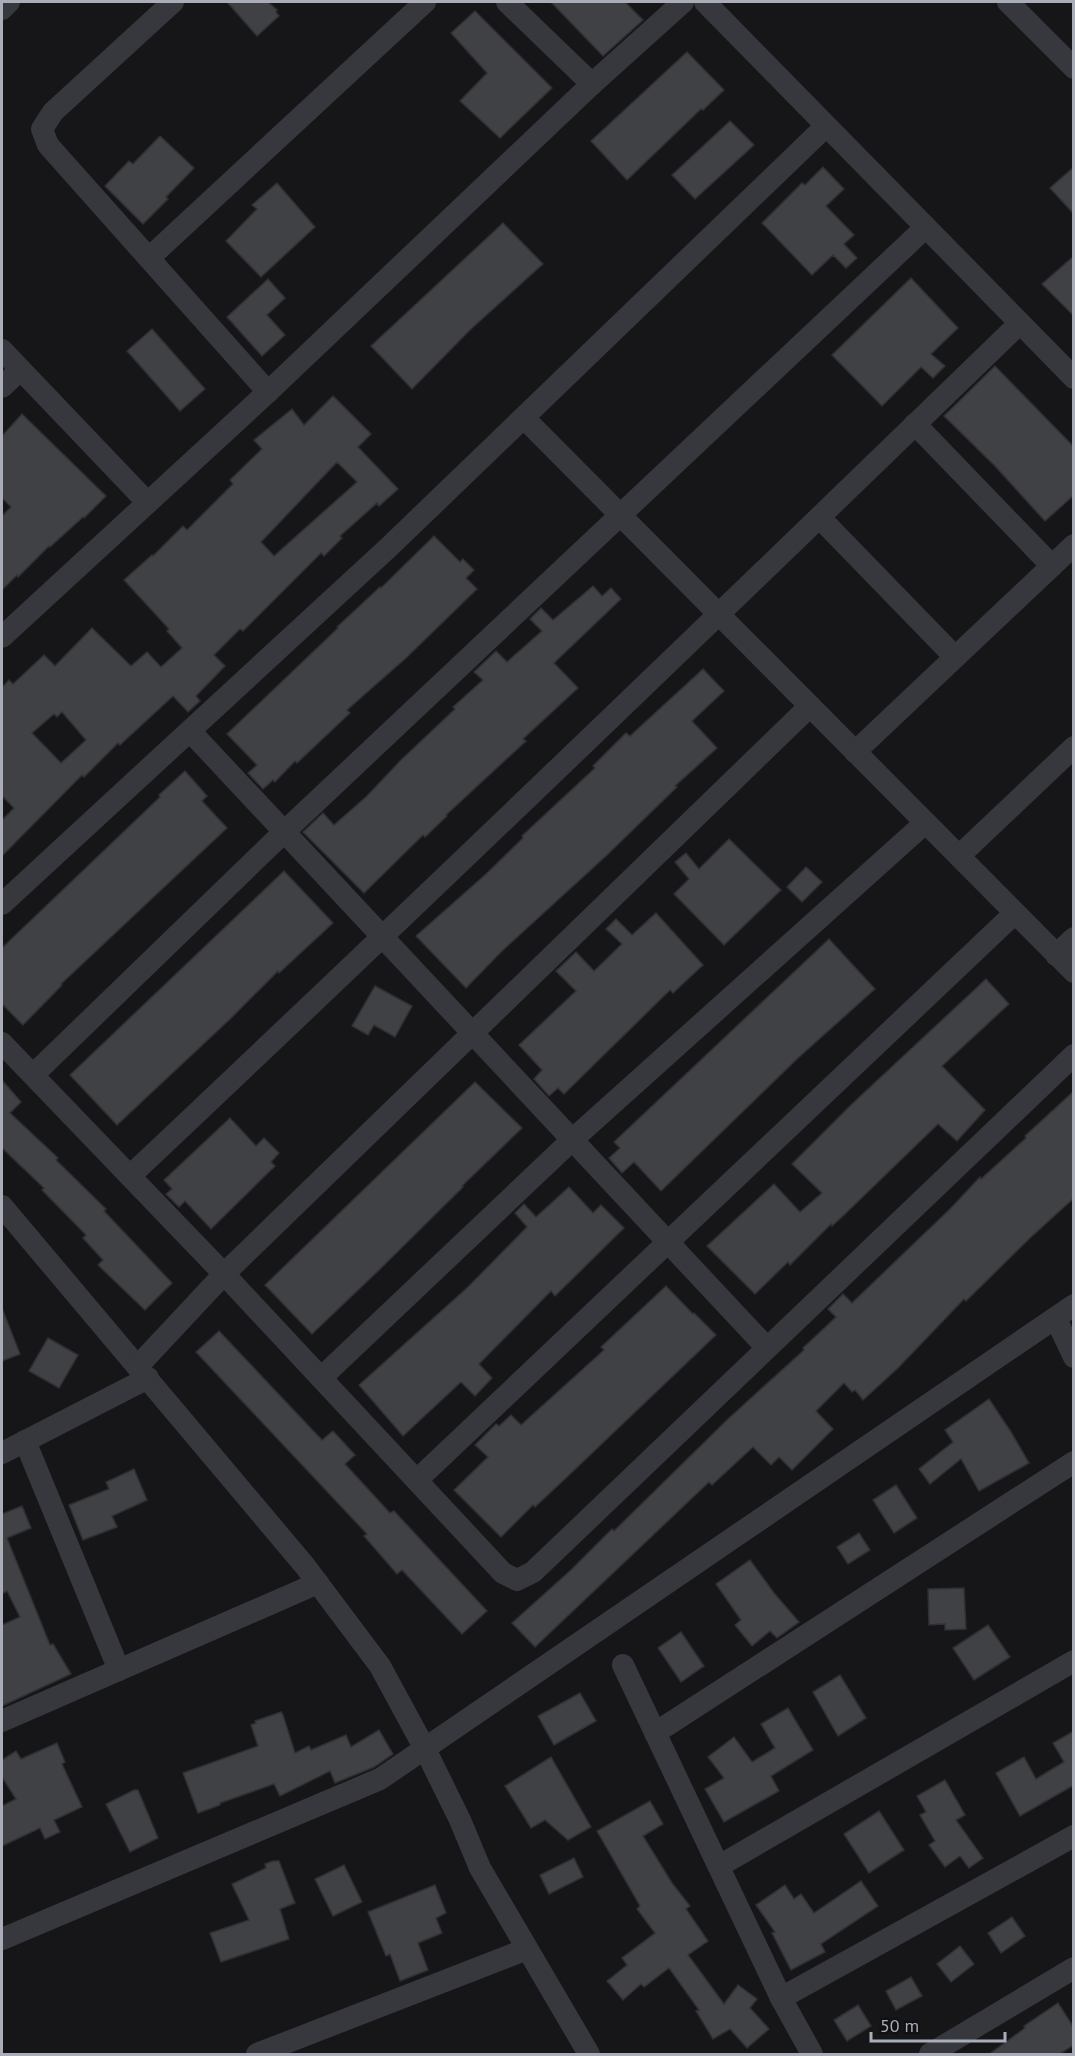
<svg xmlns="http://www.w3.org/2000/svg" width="1075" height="2056" viewBox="0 0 1075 2056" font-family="'PT Sans',sans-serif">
<rect width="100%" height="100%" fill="#161618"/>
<!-- building -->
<g fill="#404145" stroke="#303034" stroke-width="1.5" fill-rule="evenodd">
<polygon points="227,2 268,2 277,10 276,12 279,16 257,36"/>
<polygon points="551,2 625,2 643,20 603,56"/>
<polygon points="475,11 552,88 500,138 460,101 487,73 451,33"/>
<polygon points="687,52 724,90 703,110 701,109 627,180 591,141"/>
<polygon points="730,121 754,145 695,199 672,175"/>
<polygon points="160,136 194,168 166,197 168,199 143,224 105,186 129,161 133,164"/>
<polygon points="823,167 844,189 826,206 854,235 844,244 857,258 846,268 833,255 812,275 762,223 802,183 805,185"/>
<polygon points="1074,167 1074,214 1050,188"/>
<polygon points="277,183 315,227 261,277 226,241 257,209 252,205"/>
<polygon points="503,223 543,264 471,329 412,389 371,346"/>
<polygon points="1074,256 1074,316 1042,284"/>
<polygon points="911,278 958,328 931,354 945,366 933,378 921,367 882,406 832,355"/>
<polygon points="268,279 285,298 267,315 285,335 262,356 227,317"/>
<polygon points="152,329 205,389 180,411 127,351"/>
<polygon points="995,366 1074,447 1074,495 1045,521 994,465 944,416"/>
<path d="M 333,396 L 371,434 L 358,447 L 398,489 L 379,506 L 377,503 L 340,536 L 342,538 L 324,556 L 321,553 L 243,631 L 240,629 L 214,655 L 225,666 L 196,696 L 200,701 L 188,712 L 173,696 L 120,745 L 118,743 L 84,777 L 82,775 L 2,856 L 2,820 L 14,808 L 2,796 L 2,687 L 9,680 L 13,684 L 44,655 L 55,666 L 92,628 L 131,666 L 147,652 L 161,667 L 182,648 L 167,631 L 169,629 L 124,580 L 152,555 L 153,556 L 183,526 L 187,530 L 233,484 L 230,480 L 262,449 L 254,440 L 292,409 L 304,425 ZM 337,462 L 357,482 L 274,556 L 261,542 ZM 62,712 L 86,740 L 61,763 L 32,733 L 54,714 L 57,717 Z"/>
<polygon points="22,414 106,496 84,518 83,517 50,547 49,546 18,577 17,575 2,590 2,516 11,507 2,498 2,436"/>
<polygon points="434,536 460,562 463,559 474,570 466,578 477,589 406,658 347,710 350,713 297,763 295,761 275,782 273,780 263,789 248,773 257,765 227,734 338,628 337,627 380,587 381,588"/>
<polygon points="593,586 602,596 611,588 621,599 554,663 578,688 523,739 526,741 446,815 447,816 425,837 423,835 364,893 303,832 323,813 334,825 367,796 401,760 455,709 453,707 483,680 474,672 496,651 507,662 542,631 530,619 541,608 553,620"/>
<polygon points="703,669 724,691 692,721 717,748 675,786 677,787 606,856 501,952 466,988 416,936 486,874 523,838 522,836 595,768 593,766 626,733 630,736"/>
<polygon points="185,771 207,796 202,801 227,828 61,984 62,985 23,1025 2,1004 2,948 160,797 159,795"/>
<polygon points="729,839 781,890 724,945 674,894 689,879 675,862 686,853 699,869"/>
<polygon points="806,867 822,882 802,902 787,887"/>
<polygon points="284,871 333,923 279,973 278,971 228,1021 117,1125 70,1075"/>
<polygon points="656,913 703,965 673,993 670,990 564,1094 558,1088 549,1096 534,1079 542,1070 519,1045 576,991 556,971 576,952 594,971 622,944 606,929 616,919 632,935"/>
<polygon points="829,939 875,989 797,1059 661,1191 634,1162 622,1173 609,1158 620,1148 614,1142"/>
<polygon points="986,979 1009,1004 942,1066 985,1110 957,1141 938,1124 844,1215 832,1226 831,1224 790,1265 788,1262 755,1294 707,1246 774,1184 800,1212 822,1193 792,1164 852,1104"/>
<polygon points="375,986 412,1006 395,1037 374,1025 368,1035 352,1026"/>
<polygon points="2,1080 21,1102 10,1113 58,1158 56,1160 106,1209 104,1211 172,1283 145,1310 98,1265 103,1260 83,1238 86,1235 42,1190 44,1188 2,1148"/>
<polygon points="475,1082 522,1128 462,1186 463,1187 377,1272 312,1334 265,1285"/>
<polygon points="1074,1091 1074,1198 1030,1238 966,1301 964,1299 898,1368 863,1400 855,1390 852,1392 844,1383 816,1411 833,1429 792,1470 779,1457 771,1465 753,1447 712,1485 709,1482 535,1647 512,1623 571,1570 612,1529 614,1531 728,1419 804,1350 803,1348 836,1317 828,1309 843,1294 852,1303 951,1208 980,1177 981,1179 1026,1138 1025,1136"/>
<polygon points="230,1118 256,1146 264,1138 279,1153 271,1162 275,1166 211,1229 185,1201 179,1207 166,1194 172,1189 164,1180"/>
<polygon points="569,1187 593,1213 601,1205 624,1228 555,1296 551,1291 479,1364 492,1378 475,1396 461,1382 403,1436 359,1385 468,1287 527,1227 515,1213 524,1204 536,1217"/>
<polygon points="666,1286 693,1314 694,1313 716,1335 567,1477 535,1507 533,1505 501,1537 454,1490 488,1457 475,1445 496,1424 499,1426 511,1415 521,1425 604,1350 601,1347"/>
<polygon points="2,1308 20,1354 2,1361"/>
<polygon points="219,1331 322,1440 333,1431 355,1455 345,1464 390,1513 394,1511 487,1611 462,1634 402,1570 397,1574 364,1536 367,1534 196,1352"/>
<polygon points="48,1338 78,1355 59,1388 29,1371"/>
<polygon points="989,1399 1011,1432 1029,1463 979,1491 961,1459 930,1484 919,1469 953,1442 945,1430"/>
<polygon points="134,1469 147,1500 112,1516 117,1527 83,1540 69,1505 109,1489 106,1482"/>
<polygon points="896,1485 917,1518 894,1533 873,1500"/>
<polygon points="22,1506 31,1528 7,1538 50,1645 53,1644 71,1674 2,1706 2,1625 20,1617 7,1591 2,1594 2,1514"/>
<polygon points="859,1533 870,1550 848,1564 837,1547"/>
<polygon points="750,1560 774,1593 799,1622 777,1638 770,1631 752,1646 735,1625 741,1620 716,1584"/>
<polygon points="964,1588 966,1629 945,1630 945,1624 929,1625 928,1589"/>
<polygon points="988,1625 1010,1657 974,1680 953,1648"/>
<polygon points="681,1632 704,1666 681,1682 658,1648"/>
<polygon points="840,1675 866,1718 838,1736 813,1692"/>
<polygon points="580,1693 596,1721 554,1745 538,1716"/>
<polygon points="788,1708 813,1750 771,1776 779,1791 724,1822 705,1789 724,1778 708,1757 734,1737 752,1762 775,1748 761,1724"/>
<polygon points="281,1712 283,1715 295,1753 309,1746 311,1750 346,1735 351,1747 379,1730 393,1754 374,1767 335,1783 330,1771 280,1796 274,1784 220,1803 220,1805 198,1813 183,1773 258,1746 251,1725 256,1723 255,1721"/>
<polygon points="1074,1731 1074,1785 1020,1816 996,1773 1024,1757 1036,1779 1064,1762 1053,1743"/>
<polygon points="57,1743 65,1762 62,1764 82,1807 54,1820 60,1832 45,1839 40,1828 2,1846 2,1806 16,1799 2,1777 2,1760 16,1751 21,1759"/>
<polygon points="551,1757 591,1827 568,1840 545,1820 531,1828 505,1786"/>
<polygon points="945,1780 965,1815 956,1820 983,1858 969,1868 960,1856 945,1867 929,1845 935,1841 920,1815 926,1812 917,1796"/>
<polygon points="134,1790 138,1790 158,1838 130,1852 106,1804"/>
<polygon points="650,1801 663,1824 643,1836 672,1883 690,1906 686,1909 708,1941 688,1955 724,2004 738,1985 757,1999 750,2008 769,2029 747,2048 730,2029 713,2039 696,2011 699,2010 669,1968 644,1987 641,1984 623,2000 607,1981 627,1965 622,1958 655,1933 637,1909 640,1906 597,1831"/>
<polygon points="879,1811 904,1850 869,1873 844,1834"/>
<polygon points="574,1858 583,1877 549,1894 540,1875"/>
<polygon points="273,1861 279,1861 295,1903 280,1909 289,1939 221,1962 210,1933 249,1920 232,1884 266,1868 265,1864"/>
<polygon points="344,1865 362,1902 333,1916 315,1879"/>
<polygon points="861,1881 878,1906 821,1944 825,1952 791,1970 772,1933 775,1932 756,1905 785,1885 794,1899 801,1894 814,1913"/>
<polygon points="435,1885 446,1913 436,1918 442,1933 418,1943 428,1970 400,1981 390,1954 386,1956 368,1912"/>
<polygon points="1012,1917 1025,1936 1001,1953 988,1933"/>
<polygon points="960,1946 974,1964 951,1982 937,1964"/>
<polygon points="911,1977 922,1996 896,2010 886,1991"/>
<polygon points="1058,2003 1074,2028 1074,2045 1058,2055 988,2055 1025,2028 1024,2026"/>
<polygon points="858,2005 871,2026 847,2041 834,2020"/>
</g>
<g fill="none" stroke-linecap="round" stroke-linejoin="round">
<!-- minor -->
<g stroke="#37383d" stroke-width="22">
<polyline points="173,2 53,112 42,129 48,145 268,392"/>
<polyline points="507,2 592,84"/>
<polyline points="705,2 1074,378"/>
<polyline points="1008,2 1074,68"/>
<polyline points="2,9 9,2"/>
<polyline points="149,258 425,2"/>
<polyline points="2,350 147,502"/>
<polyline points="2,387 20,370"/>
<polyline points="524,418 1074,972"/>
<polyline points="915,424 1052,566"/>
<polyline points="820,518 955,657"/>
<polyline points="2,637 268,392 592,84 683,2"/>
<polyline points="190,731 767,1348"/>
<polyline points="855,752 1074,545"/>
<polyline points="959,856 1074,747"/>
<polyline points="2,904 389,547 826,126"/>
<polyline points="1056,955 1074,938"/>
<polyline points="2,1043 224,1274 503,1573 517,1580 533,1572 1074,1055"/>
<polyline points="33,1075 284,832 926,227"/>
<path d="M 130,1176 C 429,894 725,609 1020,323"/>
<polyline points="2,1206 305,1566 380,1666 425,1749 460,1820 480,1868 589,2054"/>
<polyline points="1056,1319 1074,1357"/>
<polyline points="138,1366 224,1274 810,706"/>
<polyline points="321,1378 572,1140 925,823"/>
<polyline points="25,1441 119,1670"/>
<polyline points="2,1453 148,1378"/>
<polyline points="417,1480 1015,913"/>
<polyline points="623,1665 781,1998"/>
<polyline points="2,1721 318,1583"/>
<polyline points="655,1733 1074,1462"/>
<polyline points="719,1866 1074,1661"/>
<polyline points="2,1939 380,1779 1074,1305"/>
<polyline points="257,2054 527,1949"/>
<polyline points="812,2054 781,1998 1074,1836"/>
<polyline points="930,2054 1074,1968"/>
</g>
</g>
<!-- border -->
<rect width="1075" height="2056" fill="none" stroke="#a8adb8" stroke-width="6"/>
<!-- scale -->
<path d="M871 2032v9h134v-9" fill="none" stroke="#a8adb8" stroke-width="3"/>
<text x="880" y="2032" font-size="18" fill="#a8adb8" stroke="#111113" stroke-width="4.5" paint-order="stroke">50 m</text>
</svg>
